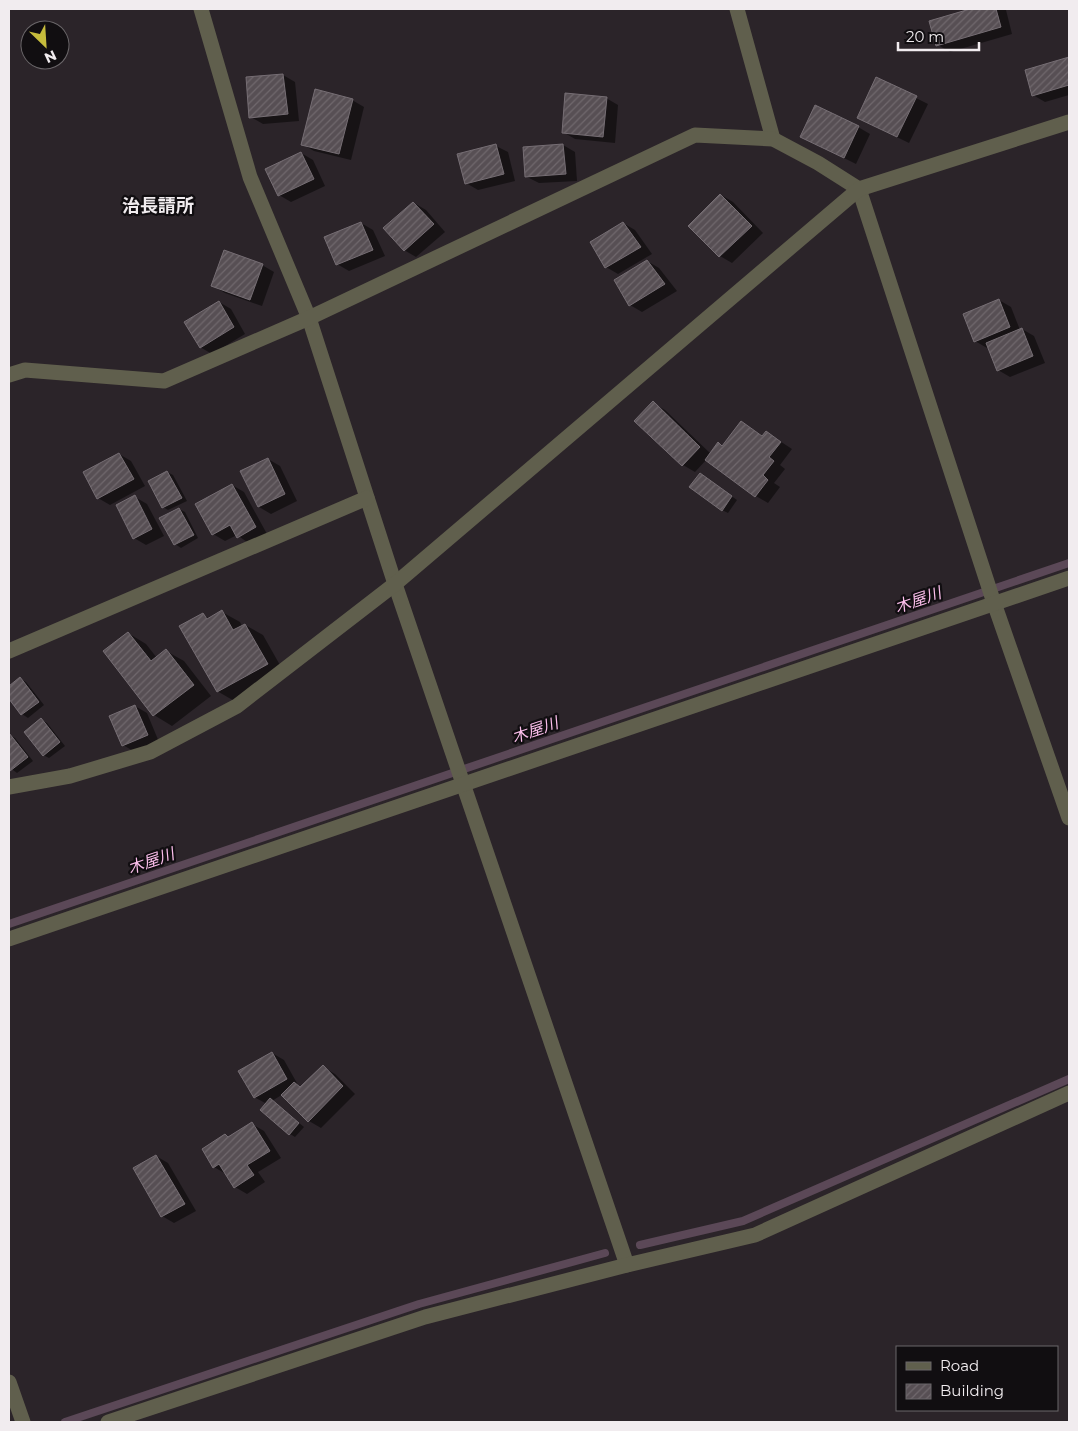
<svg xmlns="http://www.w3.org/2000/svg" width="1078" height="1431" viewBox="0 0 1078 1431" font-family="Montserrat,'Noto Sans JP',sans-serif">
<defs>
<pattern id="building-hatch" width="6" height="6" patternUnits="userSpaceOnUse" patternTransform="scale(1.25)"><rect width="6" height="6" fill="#574f54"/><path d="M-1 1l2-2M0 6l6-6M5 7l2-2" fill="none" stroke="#70686d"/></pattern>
</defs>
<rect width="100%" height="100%" fill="#2b2429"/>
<!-- shadow -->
<g fill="#0007">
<polygon points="975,9 1003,9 1006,10 1012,34 950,52 938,45 931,21"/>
<polygon points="1069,59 1069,95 1045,102 1033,95 1026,71"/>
<polygon points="283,75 295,82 299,121 263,124 251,117"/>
<polygon points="606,98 618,105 615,143 575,139 563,132"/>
<polygon points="916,98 928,104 909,143 870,124"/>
<polygon points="352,100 364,107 351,160 314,151 302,144"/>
<polygon points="858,127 870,134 856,164 802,137"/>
<polygon points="563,145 575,152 577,181 539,183 527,177"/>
<polygon points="496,146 508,152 515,181 478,190 466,183"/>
<polygon points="301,153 313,160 325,186 291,202 279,195"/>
<polygon points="721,195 733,202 763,233 732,263 720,256 690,226"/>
<polygon points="414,203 426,210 445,232 416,257 404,250"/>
<polygon points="361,223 373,230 385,256 349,271 337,264"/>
<polygon points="623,223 635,230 652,254 618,274 606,267 592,243"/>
<polygon points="647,261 659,268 677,291 642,312 630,305 616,280"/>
<polygon points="262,265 274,272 262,306 225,293 213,286"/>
<polygon points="999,300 1011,307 1020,330 1022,329 1034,336 1045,363 1010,377 998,370 989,347 987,348 975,341"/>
<polygon points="219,302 231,309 245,334 212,354 200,347"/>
<polygon points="653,403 665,410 711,454 719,444 723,447 741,422 763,436 766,432 792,449 780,465 785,469 774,483 780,487 768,503 756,496 707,459 695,472 683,465 636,421"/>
<polygon points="119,454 131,461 145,486 110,505 98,498"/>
<polygon points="268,459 280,466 297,501 271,514 259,507 242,472"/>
<polygon points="167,472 173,475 187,501 168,510 163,507"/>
<polygon points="706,478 737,500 728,513 722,510"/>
<polygon points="232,485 244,492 267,534 250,544 237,535 225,541 213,534 197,505"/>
<polygon points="135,497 147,504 164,536 146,545 134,538"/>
<polygon points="179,509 185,512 198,538 181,548 175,544"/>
<polygon points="222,612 240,622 242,626 245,625 263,635 285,674 236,702 217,691 203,615 210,619"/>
<polygon points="128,633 146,644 157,658 166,651 184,661 211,696 172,726 154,715 105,651"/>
<polygon points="20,679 26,682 44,705 28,718 22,714 9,697 9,688"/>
<polygon points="135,706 147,713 159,742 135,752 123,745"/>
<polygon points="42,720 47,723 65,746 49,758 43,755"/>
<polygon points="9,735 15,738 33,761 17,773 9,767"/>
<polygon points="272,1053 284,1060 298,1085 302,1088 323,1067 335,1074 355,1094 321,1128 309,1121 283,1094 272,1101 304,1127 295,1137 290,1134 267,1104 254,1097"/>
<polygon points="252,1124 264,1131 281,1158 258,1172 265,1182 247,1194 235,1187 226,1174 214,1167 229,1138"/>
<polygon points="156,1156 168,1163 196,1211 174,1223 162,1216 135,1168"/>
</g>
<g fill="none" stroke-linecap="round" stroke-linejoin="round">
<!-- stream -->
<g stroke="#5b4857" stroke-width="8">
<polyline points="9,924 1069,563"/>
<polyline points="640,1245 743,1221 1069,1079"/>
<polyline points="65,1422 419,1304 605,1253"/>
</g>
</g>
<!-- building -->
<g fill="url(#building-hatch)" stroke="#766e74">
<polygon points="970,9 996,9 1001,27 936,46 929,21"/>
<polygon points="1069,57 1069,85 1032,96 1025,70"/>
<polygon points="283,74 288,114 249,118 246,77"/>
<polygon points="876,77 917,96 897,137 857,118"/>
<polygon points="315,89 353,99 339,154 301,145"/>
<polygon points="565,93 607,97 603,137 562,133"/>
<polygon points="815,105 859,126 844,158 800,137"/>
<polygon points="496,144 504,174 465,184 457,154"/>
<polygon points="563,144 566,174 525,177 523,147"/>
<polygon points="301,152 314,179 278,196 265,169"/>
<polygon points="720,194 752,226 719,257 688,226"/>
<polygon points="413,202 434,224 404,251 383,228"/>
<polygon points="361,222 373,250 336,265 324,237"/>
<polygon points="623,222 641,247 605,268 590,242"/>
<polygon points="224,250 263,264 250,300 211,286"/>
<polygon points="647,260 665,284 629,306 614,280"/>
<polygon points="999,299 1010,327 974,342 963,314"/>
<polygon points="219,301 234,327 200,348 184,322"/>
<polygon points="1022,328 1033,356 997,371 986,343"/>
<polygon points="653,401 700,447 682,466 634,421"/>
<polygon points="741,421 762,436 766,431 781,442 769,457 774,461 763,475 768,480 755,497 705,460 718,442 722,446"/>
<polygon points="119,453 134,479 97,499 83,472"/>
<polygon points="268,458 285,494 258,507 240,471"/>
<polygon points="167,471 182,498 162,508 148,481"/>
<polygon points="700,473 732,496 722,511 689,487"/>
<polygon points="232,484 256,527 237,538 230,525 212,535 195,504"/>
<polygon points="135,495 152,529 133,539 116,505"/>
<polygon points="179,508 194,535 174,545 159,518"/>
<polygon points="222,610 233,630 245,624 268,664 217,692 179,626 203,613 207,619"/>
<polygon points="128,632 151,661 166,649 194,685 153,716 103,651"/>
<polygon points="20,677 39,702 21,715 9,699 9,686"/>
<polygon points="135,705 148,735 122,746 109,716"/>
<polygon points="41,718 60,742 43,756 24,732"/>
<polygon points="9,733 28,757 10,771 9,769"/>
<polygon points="272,1052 287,1079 254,1098 238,1071"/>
<polygon points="323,1065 343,1086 308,1122 281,1095 294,1082 300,1087"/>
<polygon points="270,1098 299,1123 289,1135 260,1110"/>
<polygon points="252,1122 270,1151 247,1165 254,1175 234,1188 219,1164 213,1168 202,1149 225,1134 228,1137"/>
<polygon points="156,1155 185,1204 161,1217 133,1168"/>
</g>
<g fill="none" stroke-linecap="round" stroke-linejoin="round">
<!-- minor -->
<g stroke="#605f4d" stroke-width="15">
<polyline points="201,9 250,177 309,318 395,584 627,1265"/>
<polyline points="737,9 773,139"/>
<polyline points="9,375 25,370 164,381 309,318 695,135 773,139 818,163 859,189 993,600 1069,818"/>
<polyline points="9,651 367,498"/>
<polyline points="9,787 70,776 150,752 237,706 395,584 859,189 1069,122"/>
<polyline points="9,939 1069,578"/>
<polyline points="9,1382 23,1422"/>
<polyline points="108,1422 425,1317 627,1265 755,1235 1069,1093"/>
</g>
</g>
<g text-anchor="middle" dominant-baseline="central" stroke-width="4.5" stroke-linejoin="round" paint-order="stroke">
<!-- water labels -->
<g font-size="16" font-style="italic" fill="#fbbeeb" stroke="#110e11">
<text transform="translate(918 600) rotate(-19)">木屋川</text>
<text transform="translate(535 730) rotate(-19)">木屋川</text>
<text transform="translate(151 861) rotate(-19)">木屋川</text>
</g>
<!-- quarter labels -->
<g font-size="18" font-weight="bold" fill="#f1ecef" stroke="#110e11">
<text x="158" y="206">治長請所</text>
</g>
</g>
<!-- border -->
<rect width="1078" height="1431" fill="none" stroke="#f1ecef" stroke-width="20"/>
<!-- legend -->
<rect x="896" y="1346" width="162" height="65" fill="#110e11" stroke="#6b676a"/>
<rect x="906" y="1362" width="25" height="8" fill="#605f4d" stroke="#6b676a"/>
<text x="940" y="1371" font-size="15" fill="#f1ecef">Road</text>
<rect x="906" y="1384" width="25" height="15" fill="url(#building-hatch)" stroke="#6b676a"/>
<text x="940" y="1396" font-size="15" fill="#f1ecef">Building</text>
<!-- north arrow -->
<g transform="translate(45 45) rotate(155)"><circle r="24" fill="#110e11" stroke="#6b676a"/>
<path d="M0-4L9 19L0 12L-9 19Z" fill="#c6bc3c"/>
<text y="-8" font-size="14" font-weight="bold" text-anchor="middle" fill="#f1ecef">N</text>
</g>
<!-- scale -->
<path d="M898 42v8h81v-8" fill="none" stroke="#f1ecef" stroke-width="2.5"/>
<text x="906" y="42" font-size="15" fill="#f1ecef" stroke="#110e11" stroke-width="4" paint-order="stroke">20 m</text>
</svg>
